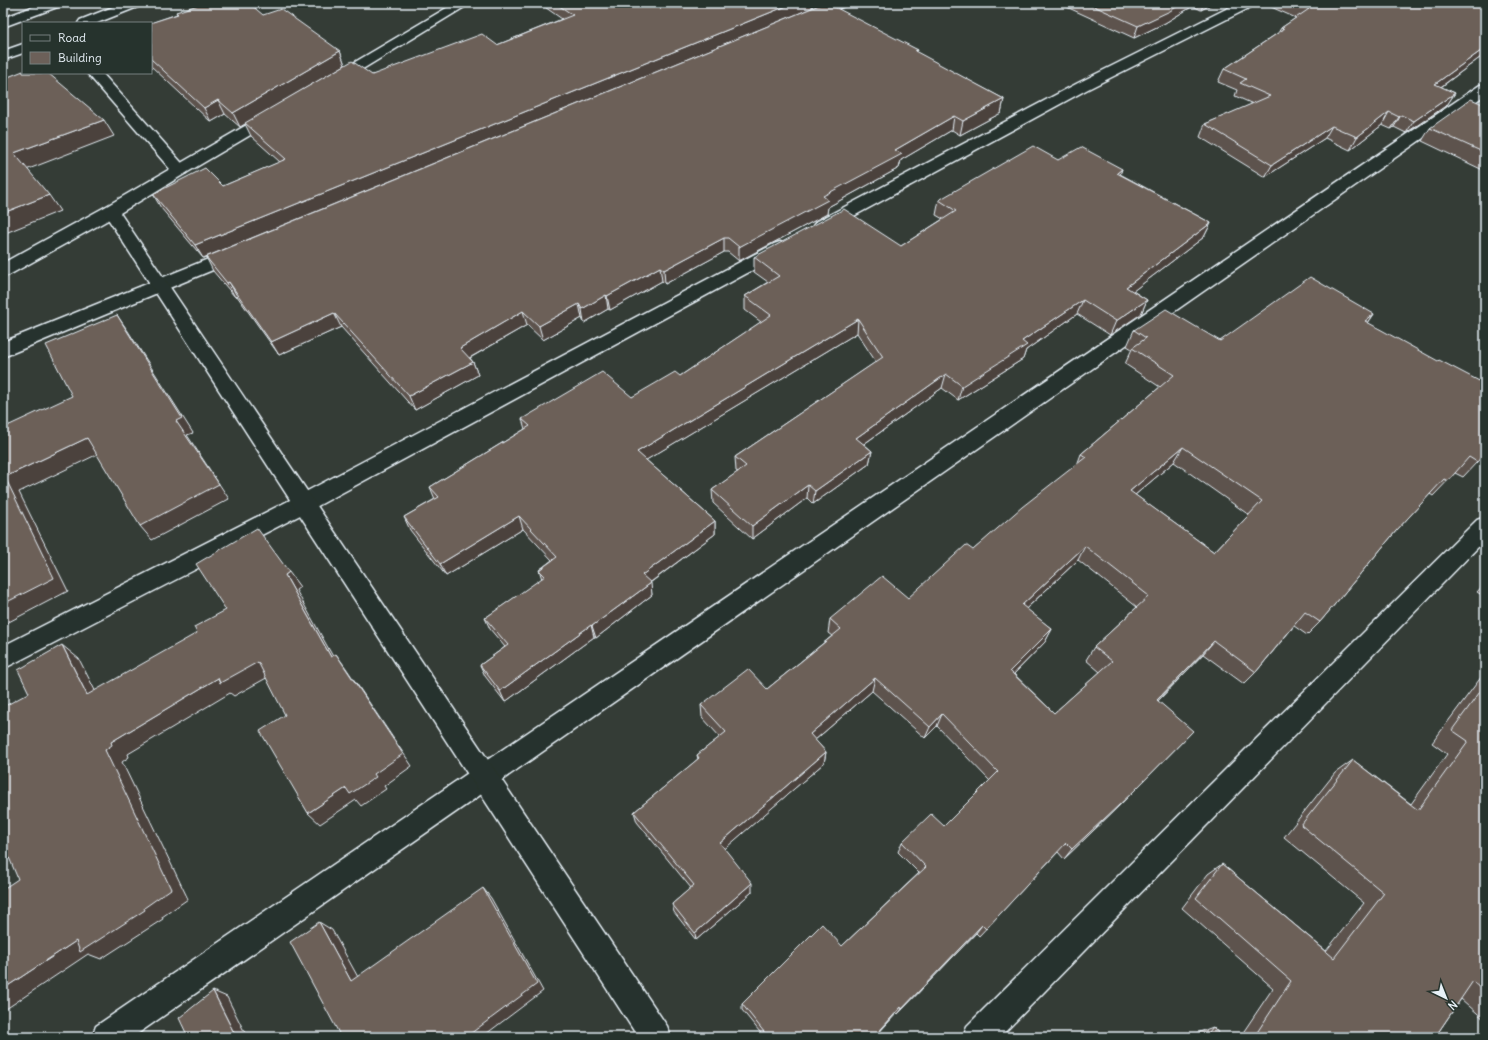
<svg xmlns="http://www.w3.org/2000/svg" width="1488" height="1040" viewBox="0 0 1488 1040" font-family="Delius,sans-serif">
<rect width="100%" height="100%" fill="#343c36"/>
<filter id="ink" filterUnits="userSpaceOnUse"><feTurbulence type="fractalNoise" baseFrequency=".025" numOctaves="2"/><feDisplacementMap in="SourceGraphic" scale="8" xChannelSelector="R" yChannelSelector="G"/><feConvolveMatrix kernelMatrix="1 2 1 2 8 2 1 2 1" color-interpolation-filters="sRGB"/></filter>
<g filter="url(#ink)">
<g fill="none" stroke-linecap="round" stroke-linejoin="round">
<!-- street casing -->
<g stroke="#e8f1f8" stroke-width="3">
<g id="street">
<polygon points="455,3 471,3 338,84 328,84 326,81 328,78"/>
<polygon points="827,3 846,3 844,6 810,20 800,20 798,17 800,14"/>
<polygon points="1238,3 1255,3 1253,6 1088,89 828,230 822,231 816,230 813,226 816,222 1078,83"/>
<polygon points="1485,84 1485,95 133,1037 92,1037 96,1026 1480,85"/>
<polygon points="274,110 279,112 282,115 279,118 186,173 180,175 174,173 172,170 174,167 269,112"/>
<polygon points="111,206 117,207 119,211 117,215 9,275 3,277 3,263 105,207"/>
<polygon points="780,242 786,244 789,248 786,252 312,509 3,669 3,646 296,497 774,244"/>
<polygon points="238,247 244,249 247,253 244,257 3,357 3,342"/>
<polygon points="1485,517 1485,540 1000,1037 963,1037 967,1026 1477,520"/>
</g>
</g>
<!-- secondary casing -->
<g stroke="#e8f1f8" stroke-width="3">
<polygon id="secondary" points="87,73 102,73 188,170 186,173 120,213 667,1026 671,1037 638,1037 103,211 105,207 170,169"/>
</g>
<!-- primary casing -->
<g stroke="#e8f1f8" stroke-width="3">
<g id="primary">
<polygon points="43,3 62,3 60,6 3,27 3,18"/>
<polygon points="123,3 142,3 140,6 97,23 78,23 80,20"/>
<polygon points="23,44 23,53 3,60 3,51"/>
</g>
</g>
<!-- street -->
<use href="#street" fill="#26332d" fill-rule="evenodd"/>
<!-- secondary -->
<use href="#secondary" fill="#26332d" fill-rule="evenodd"/>
<!-- primary -->
<use href="#primary" fill="#26332d" fill-rule="evenodd"/>
</g>
<!-- wall -->
<g fill="#5d534d" stroke="#e8f1f8" fill-rule="evenodd">
<polygon points="539,3 812,3 812,8 918,50 917,53 1004,99 1001,113 960,135 952,130 901,160 899,168 828,207 827,214 739,261 728,252 724,252 665,284 662,281 610,310 608,309 584,323 582,318 543,340 527,325 470,358 473,362 478,375 415,410 341,327 279,355 237,296 235,297 213,271 206,257 203,258 161,208 153,194 223,186 280,162 251,136 245,124 240,127 225,114 211,122 151,66 151,23 177,14 176,12 263,15 340,51 345,65 372,75 497,45 562,19"/>
<polygon points="1058,3 1214,3 1201,10 1193,6 1165,23 1134,38"/>
<polygon points="1262,3 1485,3 1485,54 1441,87 1455,93 1447,105 1406,133 1394,127 1391,129 1382,125 1350,150 1325,138 1265,177 1200,137 1205,124 1253,104 1235,96 1237,90 1218,82 1224,69 1278,33 1281,28 1296,18"/>
<polygon points="1485,105 1485,171 1422,141 1430,128"/>
<polygon points="1058,160 1122,169 1120,174 1211,223 1204,237 1133,291 1147,300 1141,314 1110,335 1077,314 1026,350 1023,359 958,400 942,388 864,444 872,451 869,464 813,504 807,498 752,539 713,503 712,490 738,472 736,471 735,457 876,362 857,333 646,460 715,521 715,534 650,583 652,595 596,638 594,637 505,702 485,676 480,665 505,647 490,629 485,618 542,579 539,570 552,560 523,529 446,576 410,530 404,517 435,499 430,487 525,429 522,419 632,397 680,376 761,322 745,310 745,296 768,282 754,272 754,257 901,246 943,219 936,215 939,200"/>
<path d="M 1374,314 L 1368,323 L 1477,462 L 1463,477 L 1455,473 L 1433,496 L 1430,494 L 1396,531 L 1320,622 L 1307,635 L 1294,626 L 1256,672 L 1244,684 L 1203,654 L 1158,701 L 1124,801 L 1064,859 L 1058,852 L 979,936 L 976,933 L 898,1014 L 897,1013 L 875,1037 L 764,1037 L 742,1010 L 742,1004 L 842,946 L 919,873 L 898,852 L 902,842 L 944,826 L 990,781 L 937,726 L 925,738 L 872,691 L 815,740 L 826,752 L 824,763 L 724,849 L 752,892 L 696,940 L 674,912 L 672,904 L 691,888 L 637,822 L 634,812 L 698,759 L 697,755 L 720,737 L 702,717 L 701,705 L 767,689 L 832,636 L 828,633 L 830,619 L 908,598 L 973,550 L 1077,465 L 1081,454 L 1160,387 L 1125,364 L 1132,349 L 1127,346 L 1134,330 L 1220,341 ZM 1174,462 L 1249,515 L 1214,552 L 1135,495 ZM 1078,560 L 1137,607 L 1094,647 L 1086,660 L 1100,672 L 1054,713 L 1014,674 L 1045,642 L 1052,629 L 1026,609 Z"/>
<polygon points="1485,583 1485,597 1477,592"/>
<polygon points="1485,672 1485,1020 1461,999 1435,1037 1240,1037 1273,988 1182,908 1208,874 1222,864 1326,951 1364,903 1284,837 1335,773 1353,760 1411,804 1447,754 1432,743"/>
<polygon points="1213,1027 1222,1037 1194,1037 1197,1033"/>
</g>
<!-- shaded-wall -->
<g fill="#4c433e" stroke="#e8f1f8">
<polygon points="794,3 812,3 812,8 203,258 195,245"/>
<polygon points="1183,3 1194,3 1193,6 1165,23 1134,38 1138,26"/>
<polygon points="1204,3 1214,3 1201,10"/>
<polygon points="1485,48 1485,54 1427,97 1435,84"/>
<polygon points="340,51 345,65 240,127 233,113"/>
<polygon points="1455,93 1447,105 1406,133 1414,121"/>
<polygon points="1004,99 1001,113 960,135 963,121"/>
<polygon points="218,100 225,114 211,122 204,108"/>
<polygon points="1389,112 1382,125 1350,150 1357,137"/>
<polygon points="1401,115 1394,127 1391,129 1399,117"/>
<polygon points="954,116 952,130 901,160 899,168 828,207 827,214 739,261 739,247 895,150"/>
<polygon points="104,120 114,136 26,170 14,153"/>
<polygon points="1332,126 1325,138 1265,177 1272,165"/>
<polygon points="1122,169 1117,183 1117,173"/>
<polygon points="49,195 60,211 3,234 3,213"/>
<polygon points="1211,223 1204,237 1120,301 1126,287"/>
<polygon points="724,238 724,252 665,284 664,270"/>
<polygon points="660,267 662,281 610,310 607,296"/>
<polygon points="229,282 237,296 235,297 227,283"/>
<polygon points="606,295 608,309 584,323 582,309"/>
<polygon points="1083,300 1077,314 1026,350 1023,359 958,400 962,386 1022,341"/>
<polygon points="1147,300 1141,314 1110,335 1116,321"/>
<polygon points="579,304 582,318 543,340 539,326"/>
<polygon points="523,311 527,325 464,361 460,348"/>
<polygon points="334,313 341,327 279,355 271,342"/>
<polygon points="1374,314 1363,330 1365,321"/>
<polygon points="117,315 128,331 193,433 187,435 229,499 152,540 140,526 176,421"/>
<polygon points="858,319 857,333 638,465 637,452"/>
<polygon points="473,362 478,375 415,410 409,396"/>
<polygon points="946,374 942,388 854,451 856,438"/>
<polygon points="3,415 18,443 3,427"/>
<polygon points="87,438 100,453 19,492 68,591 3,625 5,477"/>
<polygon points="1183,447 1174,462 1122,506 1130,491"/>
<polygon points="872,451 869,464 813,504 815,491"/>
<polygon points="808,485 807,498 752,539 752,526"/>
<polygon points="519,516 523,529 446,576 440,564"/>
<polygon points="715,521 715,534 644,587 642,575"/>
<polygon points="1085,546 1078,560 1015,619 1022,605"/>
<polygon points="289,572 300,587 296,590 341,671 331,657 285,575"/>
<polygon points="651,583 652,595 596,638 592,626"/>
<polygon points="591,625 594,637 505,702 500,691"/>
<polygon points="1052,629 1045,642 1004,684 1010,671"/>
<polygon points="1214,641 1203,654 1147,712 1157,700"/>
<polygon points="62,645 79,659 104,708 87,695"/>
<polygon points="336,654 346,668 412,766 384,786 386,789 361,806 356,800 320,824 308,813 346,788 374,774"/>
<polygon points="258,662 270,676 234,696 230,693 128,754 129,757 122,762 188,899 162,917 163,919 101,959 88,954 3,1011 3,989 76,941 144,908 105,750 111,742 218,678"/>
<polygon points="875,678 872,691 808,746 810,734"/>
<polygon points="942,714 937,726 925,738 930,727"/>
<polygon points="1193,731 1124,801 1064,859 1072,849"/>
<polygon points="826,752 824,763 720,853 720,843"/>
<polygon points="752,883 752,892 696,940 695,933"/>
<polygon points="483,888 491,898 543,991 482,1037 466,1037"/>
<polygon points="319,922 332,930 364,988 351,981"/>
<polygon points="982,925 976,933 898,1014 902,1009"/>
<polygon points="213,991 227,997 247,1037 236,1037"/>
<polygon points="901,1007 875,1037 874,1037"/>
</g>
<!-- building -->
<g fill="#6c6059" stroke="#e8f1f8" fill-rule="evenodd">
<polygon points="204,3 249,3 263,15 281,9 340,51 233,113 218,100 204,108 151,59 151,23 150,23 178,14 176,12"/>
<polygon points="555,3 794,3 195,245 153,194 205,168 223,186 286,159 245,123 352,61 372,75 482,34 497,45 573,15"/>
<polygon points="824,3 827,3 918,50 915,51 1004,99 963,121 954,116 895,150 902,154 823,196 828,200 739,247 728,238 724,238 664,270 660,267 607,296 606,295 582,309 579,304 539,326 523,311 460,348 473,362 409,396 334,313 271,342 229,282 227,283 206,257"/>
<polygon points="1087,3 1183,3 1170,11 1138,26"/>
<polygon points="1295,3 1485,3 1485,48 1435,84 1455,93 1414,121 1401,115 1399,117 1389,112 1357,137 1332,126 1272,165 1205,124 1270,96 1240,83 1246,79 1224,69 1284,29 1281,28 1309,9"/>
<polygon points="23,71 23,73 48,73 104,120 14,153 49,195 3,213 3,79"/>
<polygon points="1471,99 1485,105 1485,153 1430,128"/>
<polygon points="1033,146 1058,160 1081,147 1122,169 1117,173 1211,223 1126,287 1147,300 1116,321 1083,300 1022,341 1027,345 962,386 946,374 856,438 872,451 815,491 808,485 752,526 712,490 746,466 735,457 883,357 858,319 637,452 715,521 642,575 651,583 592,626 591,625 500,691 480,665 508,645 485,618 545,576 539,570 557,557 519,516 440,564 404,517 439,497 430,487 530,426 522,419 602,372 632,397 675,372 680,376 771,315 745,296 779,276 754,257 844,209 901,246 956,211 939,200"/>
<path d="M 1310,277 L 1374,314 L 1365,321 L 1438,361 L 1439,360 L 1485,384 L 1485,453 L 1477,462 L 1469,457 L 1448,481 L 1444,479 L 1396,531 L 1320,622 L 1305,612 L 1256,672 L 1214,641 L 1157,700 L 1193,731 L 1134,791 L 1072,849 L 1066,843 L 986,929 L 982,925 L 902,1009 L 901,1007 L 874,1037 L 768,1037 L 742,1004 L 822,924 L 842,946 L 926,867 L 902,842 L 931,814 L 944,826 L 998,772 L 942,714 L 930,727 L 875,678 L 810,734 L 826,752 L 720,843 L 752,883 L 695,933 L 672,904 L 694,885 L 634,812 L 699,758 L 697,755 L 726,732 L 701,705 L 748,669 L 767,689 L 841,629 L 830,619 L 882,576 L 908,598 L 966,545 L 973,550 L 1022,507 L 1086,457 L 1081,454 L 1174,375 L 1132,348 L 1146,338 L 1134,330 L 1166,309 L 1220,341 ZM 1183,447 L 1262,501 L 1214,552 L 1130,491 ZM 1085,546 L 1149,596 L 1094,647 L 1112,661 L 1054,713 L 1010,671 L 1052,629 L 1022,605 Z"/>
<polygon points="117,315 182,418 176,421 219,484 140,526 87,438 5,477 54,578 3,604 3,427 3,428 72,396 46,345"/>
<polygon points="257,528 289,572 285,575 331,657 336,654 403,754 374,774 376,777 350,794 346,788 308,813 260,731 285,715 258,662 220,683 218,678 111,742 112,745 105,750 171,889 144,908 145,910 80,952 76,941 3,989 3,889 18,879 3,843 3,707 29,693 18,670 62,645 87,695 197,633 194,627 226,610 196,564"/>
<polygon points="1485,685 1485,992 1473,981 1435,1037 1254,1037 1291,981 1196,898 1222,864 1334,958 1384,893 1301,825 1353,760 1418,810 1468,741 1452,730"/>
<polygon points="483,888 537,984 466,1037 341,1037 290,942 319,922 351,981"/>
<polygon points="213,991 236,1037 188,1037 179,1018"/>
<polygon points="1213,1027 1222,1037 1205,1037"/>
</g>
</g>
<!-- margin -->
<rect width="1488" height="1040" fill="none" stroke="#26332d" stroke-width="16"/>
<rect x="8" y="8" width="1472" height="1024" fill="none" stroke="#e8f1f8" stroke-width="1.5" filter="url(#ink)"/>
<!-- legend -->
<rect x="22" y="22" width="130" height="52" fill="#26332d" stroke="#747f7e"/>
<rect x="30" y="35" width="20" height="6" fill="#26332d" stroke="#747f7e"/>
<text x="58" y="42" font-size="12" fill="#e8f1f8">Road</text>
<rect x="30" y="52" width="20" height="12" fill="#6c6059" stroke="#747f7e"/>
<text x="58" y="62" font-size="12" fill="#e8f1f8">Building</text>
<!-- north arrow -->
<g transform="translate(1446 998) rotate(137)" stroke="#26332d" stroke-width="3" paint-order="stroke">
<path d="M0-3L7 15L0 10L-7 15Z" fill="#e8f1f8"/>
<text y="-6" font-size="11" font-weight="bold" text-anchor="middle" fill="#e8f1f8">N</text>
</g>
</svg>
